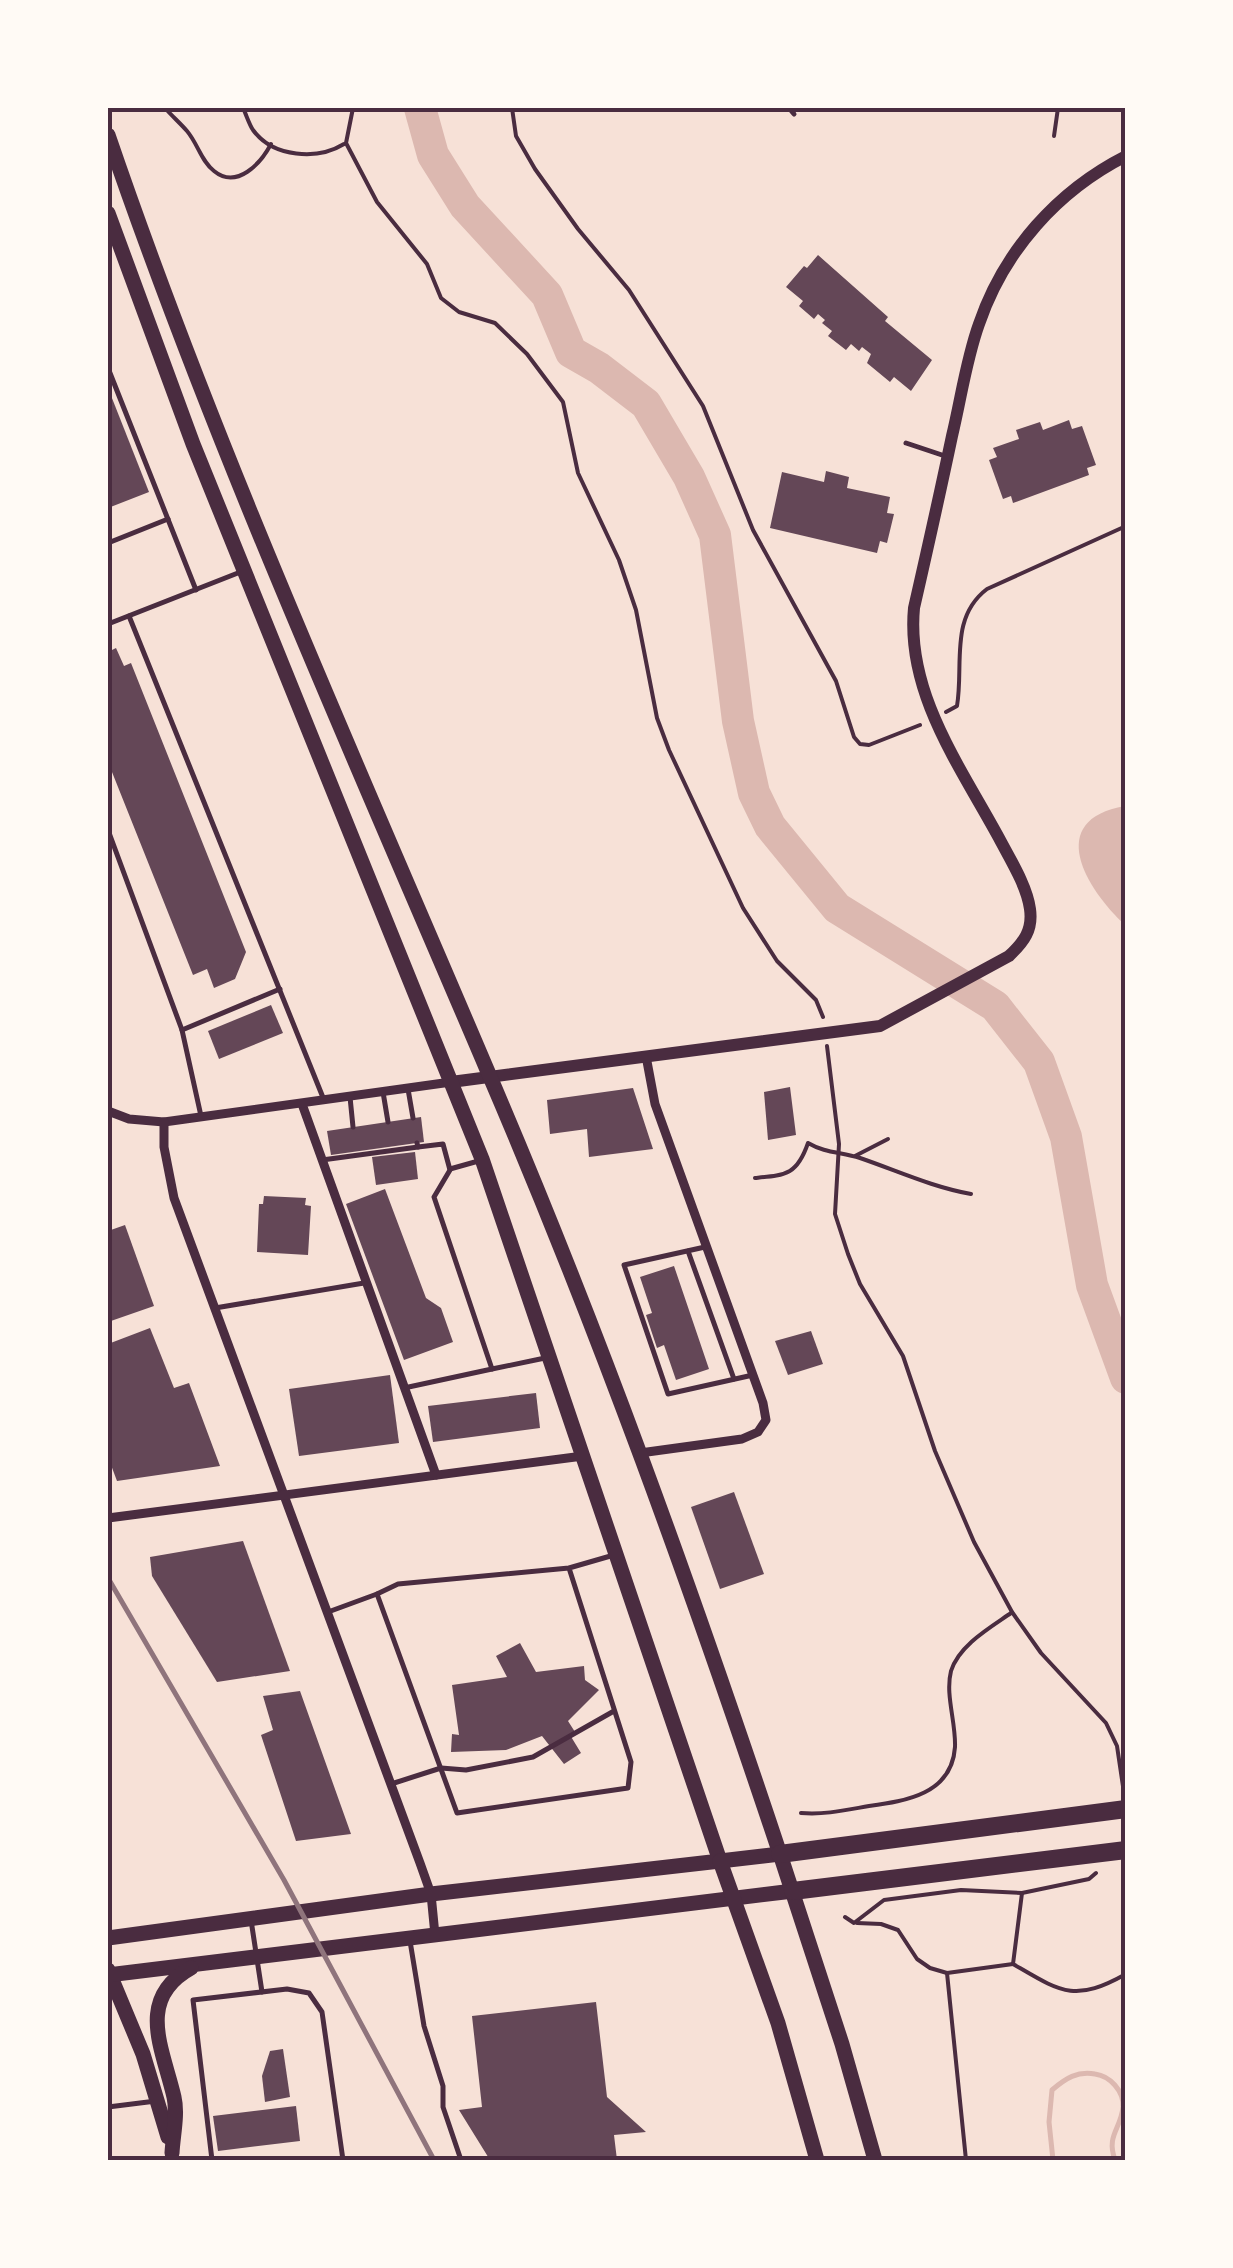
<svg xmlns="http://www.w3.org/2000/svg" width="1233" height="2268" viewBox="0 0 1233 2268" font-family="Helvetica,sans-serif">
<rect width="100%" height="100%" fill="#f7e1d7"/>
<!-- water -->
<path fill="#dcb8b0" d="M 1125,806 L 1126,806 L 1125,925 C 1086,889 1044,820 1125,806 Z"/>
<g fill="none" stroke-linecap="round" stroke-linejoin="round">
<!-- stream -->
<path stroke="#dcb8b0" stroke-width="5" d="M 1053,2160 L 1049,2122 L 1052,2090 C 1066,2078 1077,2071 1095,2074 C 1110,2076 1124,2091 1123,2107 C 1121,2129 1106,2135 1115,2160"/>
<!-- river -->
<polyline stroke="#dcb8b0" stroke-width="32" points="420,108 433,155 465,206 547,295 571,352 599,368 646,404 689,477 715,535 738,721 754,793 770,826 837,908 995,1006 1039,1062 1066,1137 1092,1285 1126,1378"/>
</g>
<!-- building -->
<g fill="#644757">
<polygon points="818,255 888,317 885,321 932,360 911,391 894,377 890,382 867,363 871,354 862,347 859,351 851,344 846,350 828,336 832,331 822,323 825,320 818,314 814,319 799,306 803,301 786,287 804,266 807,268"/>
<polygon points="108,388 149,492 108,508"/>
<polygon points="1069,420 1072,429 1082,426 1096,465 1087,468 1089,475 1013,503 1011,496 1003,499 989,460 997,457 993,448 1019,439 1016,430 1040,422 1043,430"/>
<polygon points="826,471 849,477 847,488 890,497 887,513 894,514 887,543 880,541 877,553 770,528 782,472 824,482"/>
<polygon points="116,648 124,666 131,663 246,952 235,979 214,988 207,969 193,975 108,762 108,652"/>
<polygon points="271,1005 283,1033 219,1059 208,1031"/>
<polygon points="790,1087 796,1135 768,1140 764,1092"/>
<polygon points="633,1088 653,1149 589,1157 587,1129 550,1134 547,1100"/>
<polygon points="421,1117 424,1142 331,1155 327,1131"/>
<polygon points="415,1152 418,1179 376,1185 372,1157"/>
<polygon points="385,1189 426,1298 441,1308 453,1342 404,1360 346,1204"/>
<polygon points="264,1196 306,1198 305,1205 311,1206 308,1255 257,1252 259,1204 263,1204"/>
<polygon points="125,1225 154,1306 108,1322 108,1231"/>
<polygon points="674,1266 709,1369 676,1380 664,1345 657,1348 646,1315 652,1313 640,1277"/>
<polygon points="150,1328 174,1388 189,1383 220,1466 117,1481 108,1457 108,1344"/>
<polygon points="811,1331 823,1364 788,1375 775,1341"/>
<polygon points="390,1375 399,1443 299,1456 289,1389"/>
<polygon points="536,1393 540,1428 433,1442 428,1406"/>
<polygon points="734,1492 764,1574 720,1589 691,1507"/>
<polygon points="243,1541 290,1671 217,1682 152,1576 150,1557"/>
<polygon points="520,1643 536,1672 584,1666 585,1680 599,1690 568,1721 575,1732 570,1735 581,1753 564,1764 542,1736 506,1750 451,1752 452,1734 459,1735 452,1685 507,1677 496,1656"/>
<polygon points="300,1691 351,1834 296,1841 261,1735 273,1730 263,1696"/>
<polygon points="596,2002 607,2097 646,2132 614,2135 617,2160 490,2160 459,2110 482,2107 472,2016"/>
<polygon points="283,2049 290,2097 265,2102 262,2076 270,2051"/>
<polygon points="296,2106 300,2141 218,2151 213,2116"/>
</g>
<g fill="none" stroke-linecap="round" stroke-linejoin="round">
<!-- path -->
<g stroke="#4a2c40" stroke-width="4">
<path d="M 165,108 C 172,116 180,123 187,131 C 198,144 201,161 214,171 C 237,190 261,163 271,144"/>
<path d="M 243,108 C 246,114 249,124 253,130 C 273,158 318,160 344,144"/>
<polyline points="353,108 346,143 377,202 427,264 441,298 459,312 495,323 527,354 563,402 578,473 619,560 636,610 657,718 669,750 743,908 777,961 816,1000 823,1017"/>
<polyline points="512,108 516,136 535,169 578,229 629,290 703,406 753,530 836,681 854,737 860,744 869,745 920,725"/>
<polyline points="1054,136 1058,108"/>
<path d="M 946,712 L 957,706 C 964,665 949,618 987,589 L 1126,526"/>
<polyline points="827,1046 839,1144 835,1214 848,1254 860,1284 903,1356 935,1451 974,1542 1012,1612 1041,1653 1106,1723 1117,1746 1124,1793"/>
<polyline points="855,1156 888,1139"/>
<path d="M 755,1178 C 786,1175 797,1175 808,1143 C 825,1153 841,1152 860,1158 C 898,1171 932,1187 971,1194"/>
<path d="M 801,1813 C 825,1815 846,1810 869,1806 C 906,1801 952,1794 955,1747 C 956,1722 945,1695 951,1671 C 959,1645 991,1627 1011,1613"/>
<path d="M 1022,1893 L 1013,1964 C 1061,1992 1074,2003 1126,1974"/>
<polyline points="845,1917 854,1923 884,1900 961,1890 1022,1893 1089,1879 1096,1873"/>
<polyline points="857,1923 881,1924 898,1930 917,1959 930,1968 947,1973"/>
<polyline points="966,2160 947,1973 1013,1964"/>
</g>
<!-- service -->
<g stroke="#4a2c40" stroke-width="5">
<polyline points="789,108 794,114"/>
<polyline points="108,368 196,590"/>
<polyline points="906,443 945,456"/>
<polyline points="108,543 168,519"/>
<polyline points="129,616 324,1100"/>
<polyline points="108,624 243,571"/>
<polyline points="108,830 182,1030 201,1116"/>
<polyline points="182,1030 280,989"/>
<polyline points="408,1089 413,1118"/>
<polyline points="383,1092 388,1122"/>
<polyline points="350,1097 353,1127"/>
<polyline points="417,1143 418,1147 443,1144 450,1170 434,1197 492,1369 545,1358"/>
<polyline points="322,1160 418,1147"/>
<polyline points="450,1169 482,1160"/>
<polyline points="705,1247 624,1265 668,1394 753,1375"/>
<polyline points="688,1251 734,1379"/>
<polyline points="215,1308 364,1283"/>
<polyline points="404,1388 492,1369"/>
<polyline points="569,1568 398,1584 377,1594 457,1813 628,1788 631,1762 569,1568 614,1555"/>
<polyline points="328,1612 377,1594"/>
<polyline points="391,1784 441,1768 466,1770 533,1757 614,1711"/>
<polyline points="251,1920 262,1992"/>
<polyline points="410,1941 424,2026 443,2086 443,2107 461,2160"/>
<polyline points="108,2107 156,2101"/>
<polyline points="212,2160 193,2000 287,1989 309,1993 322,2012 343,2160"/>
</g>
<!-- minor -->
<g stroke="#4a2c40" stroke-width="9">
<polyline points="302,1104 436,1475"/>
<polyline points="108,1111 129,1119 164,1122 451,1082"/>
<polyline points="164,1122 164,1147 174,1198 420,1863 431,1894 435,1935"/>
<polyline points="640,1453 742,1439 758,1432 766,1420 763,1403 655,1104 646,1056"/>
<polyline points="108,1518 583,1456"/>
</g>
<!-- secondary -->
<path stroke="#4a2c40" stroke-width="12" d="M 451,1082 L 880,1026 L 1009,956 C 1024,942 1033,930 1030,909 C 1027,886 1010,859 999,838 C 960,766 906,693 914,608 C 927,551 940,493 952,436 C 961,399 966,360 979,324 C 1004,251 1057,191 1126,156"/>
<!-- primary -->
<g stroke="#4a2c40" stroke-width="15">
<path d="M 108,135 C 217,454 356,761 488,1072 C 598,1328 692,1590 780,1854"/>
<polyline points="108,213 193,444 482,1159 720,1861 431,1894 108,1938"/>
<polyline points="108,1970 143,2054 168,2137"/>
<polyline points="108,1975 793,1891"/>
<path d="M 172,2153 C 173,2135 178,2114 174,2097 C 163,2049 135,1999 191,1968"/>
</g>
<!-- trunk -->
<polyline stroke="#4a2c40" stroke-width="15" points="817,2160 778,2023 720,1861 780,1854 842,2044 875,2160"/>
<!-- motorway -->
<g stroke="#4a2c40" stroke-width="18">
<polyline points="780,1854 1126,1809"/>
<polyline points="793,1891 1126,1850"/>
</g>
<!-- rail -->
<polyline stroke="#8f747c" stroke-width="5" points="108,1578 284,1880 434,2160"/>
</g>
<!-- border -->
<rect width="1233" height="2268" fill="none" stroke="#fffaf5" stroke-width="220"/>
<rect x="110" y="110" width="1013" height="2048" fill="none" stroke="#4a2c40" stroke-width="4"/>
</svg>
